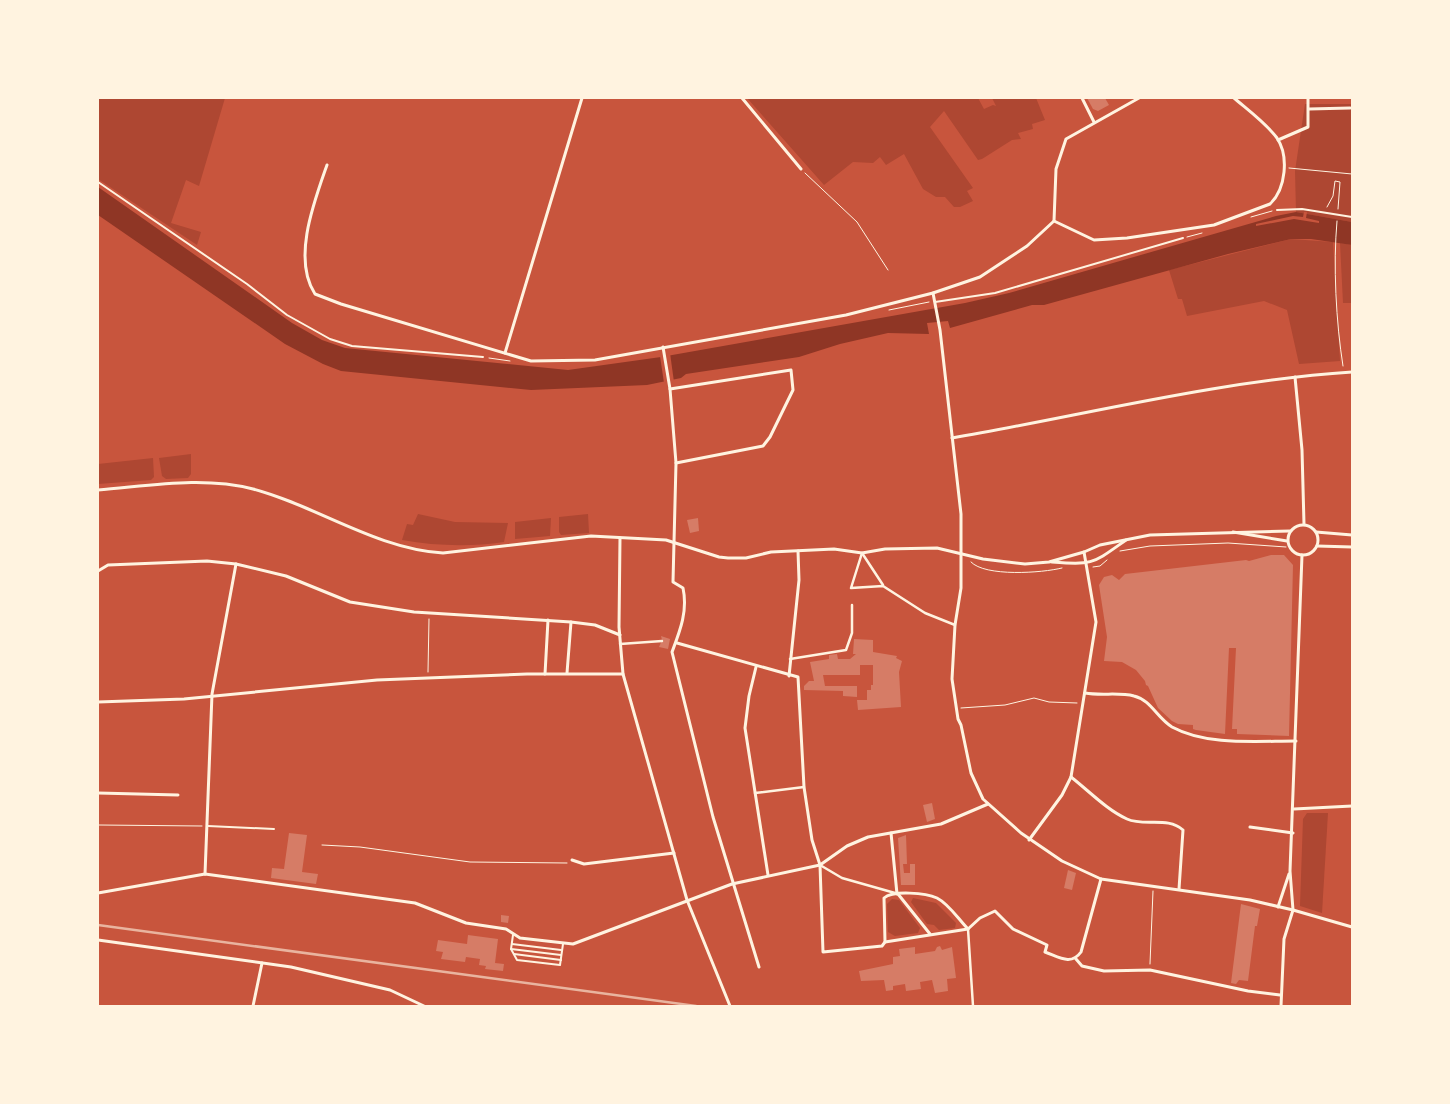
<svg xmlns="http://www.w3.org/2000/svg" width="1450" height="1104" viewBox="0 0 1450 1104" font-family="'PT Sans Narrow',sans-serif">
<rect width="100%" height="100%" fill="#c8553d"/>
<!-- green -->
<g fill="#ae4732">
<polygon points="98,98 225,98 199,186 186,180 171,223 201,232 197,245 98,179"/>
<polygon points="747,98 978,98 984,109 993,105 996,106 992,98 1036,98 1045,120 1032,124 1033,129 1018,133 1021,139 1012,140 982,159 978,160 944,111 930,127 973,188 967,191 973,201 960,207 954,207 945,197 936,197 923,189 904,154 886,165 880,157 873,163 853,162 824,185"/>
<polygon points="1305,104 1352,104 1352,222 1296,212 1295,171"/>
<polygon points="1291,239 1333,242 1340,361 1299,364 1287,310 1264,301 1187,316 1182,299 1178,299 1169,270"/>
<polygon points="1340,243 1352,245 1352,303 1343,303"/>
<polygon points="191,454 191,474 188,478 166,479 162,476 159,458"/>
<polygon points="153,458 154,477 151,480 98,484 98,464"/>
<path d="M 418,514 L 455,522 L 508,523 L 504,542 C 470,547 436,546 402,540 L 407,524 L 413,525 Z"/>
<polygon points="588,514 589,533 561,535 559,532 559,517"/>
<polygon points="551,518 550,536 515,539 515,522"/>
<polygon points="1307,813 1328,813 1322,913 1300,906 1303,819"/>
<polygon points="913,898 936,903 956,923 955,928 939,930 934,925 927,924 911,902"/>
<polygon points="892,899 899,900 920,928 918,933 895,936 888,932 887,904"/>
</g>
<!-- water -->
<polygon fill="#8f3625" points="98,187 292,323 322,340 345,348 568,370 661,357 965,303 1009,293 1276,216 1296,212 1352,222 1352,245 1311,239 1291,239 1228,254 1044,305 1032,305 950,328 948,321 927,323 929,334 888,333 840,344 799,357 686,374 681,378 647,385 531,390 341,371 323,364 285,344 98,215"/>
<!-- pier -->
<g fill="#c8553d">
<polygon points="1304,212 1307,212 1306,218 1319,221 1319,223 1294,219 1256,226 1256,224 1293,216 1303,217"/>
<polygon points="670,353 674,382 664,383 660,356"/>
</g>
<!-- building -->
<g fill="#d67c66">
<polygon points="1087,98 1105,98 1109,105 1098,111 1093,109"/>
<polygon points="698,518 699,531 690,533 687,520"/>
<polygon points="1271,555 1284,555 1293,565 1289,736 1237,734 1237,729 1232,729 1236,648 1229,648 1225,734 1196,730 1193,729 1193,725 1178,724 1172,721 1158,708 1148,686 1146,685 1145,681 1136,670 1122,662 1104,661 1107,637 1099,585 1104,577 1112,575 1119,580 1125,574 1246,560 1249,561"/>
<polygon points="661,636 670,639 668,649 659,647 662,640"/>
<polygon points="854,639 873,640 873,652 897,656 896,658 902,661 899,672 901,707 858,710 857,700 867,700 867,690 871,690 871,685 873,685 873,665 860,665 860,675 823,675 825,686 857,686 857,697 843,696 843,691 804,690 804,686 809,681 814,681 810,662 829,659 829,655 837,654 838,659 850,659 856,654 853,654"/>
<polygon points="932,803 935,819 927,822 923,805"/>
<polygon points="289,833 307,835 302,872 318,874 316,884 271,878 272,868 284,869"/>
<polygon points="906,835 907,864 903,864 904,873 910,873 910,864 915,864 915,885 901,885 898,838"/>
<polygon points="1068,870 1076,873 1072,890 1064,888"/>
<polygon points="1241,904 1260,909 1257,926 1255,926 1248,981 1239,980 1236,984 1231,983"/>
<polygon points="501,915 509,916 508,923 501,922"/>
<polygon points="468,935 498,939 495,963 504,964 503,971 485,969 486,966 479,965 480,959 466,957 465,962 441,959 443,952 436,951 438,940 467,944"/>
<polygon points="940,946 942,950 952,947 956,978 947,979 948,991 935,993 932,980 920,982 921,989 906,991 905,984 893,986 893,990 886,991 884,980 861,981 859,971 893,964 893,957 900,956 899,949 915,947 915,954 935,951 937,947"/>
</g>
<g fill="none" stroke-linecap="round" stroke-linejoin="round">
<!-- path -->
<g stroke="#fff3e0" stroke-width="1">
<polyline points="1289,168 1352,174"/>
<polyline points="805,173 857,222 888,270"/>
<polyline points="1327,207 1333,196 1335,181 1340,182 1338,209"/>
<polyline points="1251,217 1272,211"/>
<path d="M 1337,221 C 1333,265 1336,322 1343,366"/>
<polyline points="1187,237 1202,233"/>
<polyline points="889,310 929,302"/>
<polyline points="489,358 510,361"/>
<polyline points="1120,551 1150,546 1228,543 1286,547"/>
<path d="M 971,562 C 985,577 1042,573 1062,568"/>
<polyline points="1093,567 1100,566 1107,560"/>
<polyline points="428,672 429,619"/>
<polyline points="961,708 1005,705 1034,698 1049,702 1077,703"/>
<polyline points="98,825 202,826"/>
<polyline points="322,845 360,847 470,862 567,863"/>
<polyline points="1150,964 1153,891"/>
</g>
<!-- service -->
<g stroke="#fff3e0" stroke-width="2">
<polyline points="98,182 247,284 287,315 330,339 352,346 483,357"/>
<polyline points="1277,210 1302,209 1352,217"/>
<polyline points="935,302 995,293 1183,238"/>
<polyline points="208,826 274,829"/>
<polyline points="513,935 511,949 517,960 560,965 563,944"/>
<polyline points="512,944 561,950"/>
<polyline points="511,949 561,955"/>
<polyline points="514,954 561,960"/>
</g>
<!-- pedestrian -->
<g stroke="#fff3e0" stroke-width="2.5">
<polyline points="862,553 851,588 883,586 925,613 955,625"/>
<polyline points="862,553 883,585"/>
<polyline points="620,644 662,641"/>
<polyline points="790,659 846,650 852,633 852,605"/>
<polyline points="755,793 804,787"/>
<polyline points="820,865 842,878 895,893"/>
<polyline points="968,929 973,1006"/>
</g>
<!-- minor -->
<g stroke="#fff3e0" stroke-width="3">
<polyline points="742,98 801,169"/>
<polyline points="1082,98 1094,122"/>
<polyline points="1309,109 1350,108"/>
<polyline points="1278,140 1308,127 1308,98"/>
<path d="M 327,165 C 314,202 292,259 315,294 L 341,304 L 531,361 L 595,360 L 846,315 L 933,293 L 980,277 L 1027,246 L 1054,221 L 1056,169 L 1066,139 L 1139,98"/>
<path d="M 1054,221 L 1094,240 L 1127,238 L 1214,225 L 1270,204 C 1286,189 1289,156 1277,138 C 1266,123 1248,110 1234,98"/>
<polyline points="933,293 940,330 961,514 961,588 955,625 952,679 958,719 961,725 971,773 983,799 1021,833 1062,861 1101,879 1250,900 1293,910 1352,927"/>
<path d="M 663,347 L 670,389 L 676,463 L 673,582 L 683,588 C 688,611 680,631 672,652 L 713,817 L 759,967"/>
<polyline points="505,353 582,98"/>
<polyline points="1295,377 1302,450 1304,524"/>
<polyline points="670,389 791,370 793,390 770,437 763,446 676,463"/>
<path d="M 952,438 C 1085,415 1217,381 1352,372"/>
<path d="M 98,490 C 149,486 202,476 253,489 C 317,506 376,549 443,553 L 591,536 L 666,540 L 719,557 L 728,558 L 746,558 L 771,552 L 834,549 L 862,553 L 885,549 L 937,548 L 983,559 L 1025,564 L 1049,562 L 1084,552 L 1100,545 L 1150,535 L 1290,531"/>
<circle cx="1303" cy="540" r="15"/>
<polyline points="1233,532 1287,541"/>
<polyline points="1316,532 1352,535"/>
<polyline points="620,538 619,627 623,674 687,900 730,1006"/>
<polyline points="1317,546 1352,547"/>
<path d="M 1052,562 C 1094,565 1092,564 1126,540"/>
<polyline points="98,571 108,565 207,561 236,564 286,576 350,602 414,612 571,622 595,625 620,635"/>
<path d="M 677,643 L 798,677 L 804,787 L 812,840 L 820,865 L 823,952 L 882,946 L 885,942 L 968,929 L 980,918 L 995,911 L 1013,929 L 1047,945 L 1045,952 C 1059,957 1071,966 1081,952 L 1101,879"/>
<polyline points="756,667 749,696 745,728 768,875"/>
<polyline points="567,673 571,622"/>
<polyline points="545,674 548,620"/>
<polyline points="789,676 799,580 798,551"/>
<path d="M 1085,693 C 1101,696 1119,692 1134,696 C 1151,700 1157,718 1172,727 C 1207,746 1256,741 1296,741"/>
<polyline points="98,702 184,699 377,680 527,674 623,674"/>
<path d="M 1071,777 C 1089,791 1107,810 1127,819 C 1144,827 1168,816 1183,830 L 1179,889"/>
<polyline points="98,793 178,795"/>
<polyline points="1294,809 1352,806"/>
<polyline points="1250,827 1293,833"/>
<polyline points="891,833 897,894"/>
<polyline points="1029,840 1062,795 1071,777 1096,622 1084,552"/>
<polyline points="572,860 584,864 674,853"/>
<polyline points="205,874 212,694 236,564"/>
<polyline points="98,893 205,874 415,903 466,923 506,929 520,938 573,944 732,884 820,865 847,846 868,837 941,824 988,804"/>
<polyline points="898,894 930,934"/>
<polyline points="1278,907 1289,874"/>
<polyline points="1293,910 1290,871 1302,555"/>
<polyline points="98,940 291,967 390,990 424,1006"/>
<path d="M 885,942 L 884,898 C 893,890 926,893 937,898 C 949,904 959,920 968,929"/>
<polyline points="1076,959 1082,966 1104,971 1150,970 1248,991 1280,995"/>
<polyline points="253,1006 262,963"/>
<polyline points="1281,1006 1284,939 1293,910"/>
</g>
<!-- rail -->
<polyline stroke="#e9b49f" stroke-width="2.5" points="98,925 696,1006"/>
</g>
<!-- border -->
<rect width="1450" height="1104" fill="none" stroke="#fff3e0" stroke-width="198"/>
</svg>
